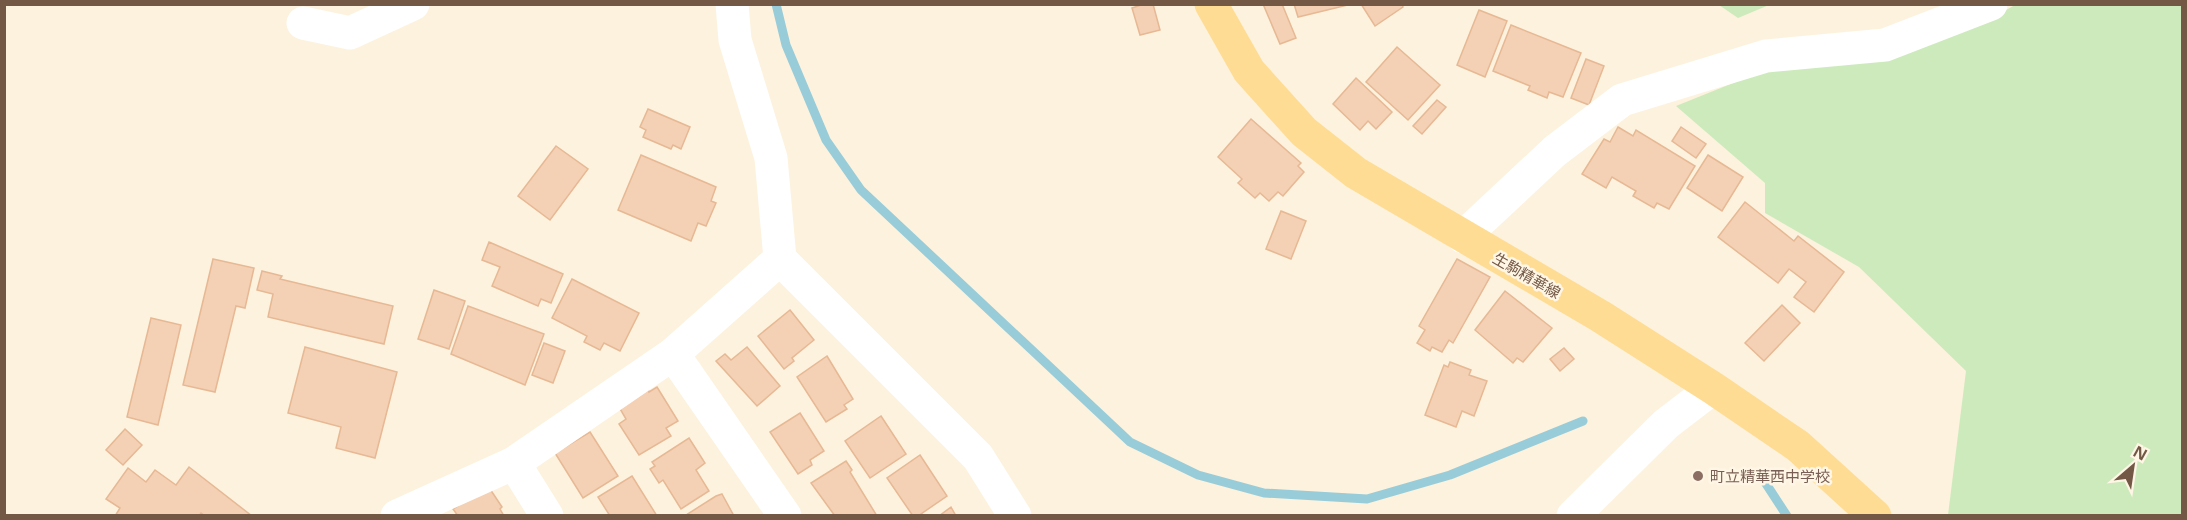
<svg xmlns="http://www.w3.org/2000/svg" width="2187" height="520" viewBox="0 0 2187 520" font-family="'Open Sans','Noto Sans JP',sans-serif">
<rect width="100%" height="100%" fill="#fdf2dd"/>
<!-- green -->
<g fill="#cdeabc">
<polygon points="1719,5 1769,5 1738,18"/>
<polygon points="2015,5 2182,5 2182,515 1948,515 1966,371 1859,267 1765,213 1765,183 1676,106 1768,69 1997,15"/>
</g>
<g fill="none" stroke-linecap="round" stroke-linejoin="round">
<!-- stream -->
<g stroke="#98ccd9" stroke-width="9">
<polyline points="776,4 786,45 826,140 861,190 1130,442 1198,475 1264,493 1367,499 1450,475 1583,421"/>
<polyline points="1759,473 1787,516"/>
</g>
</g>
<!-- building -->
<g fill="#f4d0b4" stroke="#e7b894" stroke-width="1.5">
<polygon points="1144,4 1153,4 1160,30 1140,35 1132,8"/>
<polygon points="1263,4 1282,4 1296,38 1280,44"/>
<polygon points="1294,4 1348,4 1348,5 1298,17"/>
<polygon points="1361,4 1402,4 1403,7 1375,26"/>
<polygon points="1479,10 1507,21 1485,77 1457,65"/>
<polygon points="1511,25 1581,53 1563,97 1549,92 1547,98 1528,90 1530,86 1493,71"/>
<polygon points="1397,47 1440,85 1408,120 1366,82"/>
<polygon points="1586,59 1604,66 1589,105 1571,98"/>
<polygon points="1356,78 1392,112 1376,129 1368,121 1360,130 1333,104"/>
<polygon points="1437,100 1446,107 1422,134 1413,126"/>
<polygon points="648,109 690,127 681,149 673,145 671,149 643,137 646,130 640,127"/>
<polygon points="1251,119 1301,163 1298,166 1304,172 1283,196 1278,192 1269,201 1260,193 1255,198 1238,183 1242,179 1218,157"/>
<polygon points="1618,127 1633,136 1636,130 1695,166 1669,209 1657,203 1654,208 1633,196 1636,191 1612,177 1606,188 1582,174 1604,139 1610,142"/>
<polygon points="1681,127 1706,144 1696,158 1672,141"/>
<polygon points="556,146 588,169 550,220 518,196"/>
<polygon points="641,155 716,187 711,201 716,203 706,226 698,223 691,241 618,210"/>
<polygon points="1708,155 1743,177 1722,211 1687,188"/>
<polygon points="1745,202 1794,241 1798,236 1844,272 1814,312 1794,297 1806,282 1789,269 1778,283 1718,237"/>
<polygon points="1281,211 1306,221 1291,259 1266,249"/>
<polygon points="489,242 563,274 551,303 541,299 538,306 492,286 500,267 482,260"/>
<polygon points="213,259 254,268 245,308 236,306 215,392 183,385"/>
<polygon points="1457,259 1490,277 1453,343 1449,340 1442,352 1432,347 1430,351 1417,343 1425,330 1419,326"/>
<polygon points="262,271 282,276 280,279 393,306 384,344 268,317 273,294 257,290"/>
<polygon points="572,279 639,313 620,351 604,343 600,350 584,342 587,336 552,318"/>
<polygon points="434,290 465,301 449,349 418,339"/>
<polygon points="1505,291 1552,328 1523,362 1517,358 1513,363 1475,330"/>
<polygon points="1782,305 1800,323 1764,361 1745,343"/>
<polygon points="468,306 544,334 525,385 451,354"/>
<polygon points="790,310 814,340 792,358 794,361 784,369 758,336"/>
<polygon points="151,318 181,325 158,425 127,417"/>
<polygon points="544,343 565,351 553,383 532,375"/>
<polygon points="305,347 397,372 375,458 336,448 341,427 288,413"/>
<polygon points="747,347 780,386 757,406 716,361 725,354 731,360"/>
<polygon points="1564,348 1574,359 1560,371 1550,359"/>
<polygon points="827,356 853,399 844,405 847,409 826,422 797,377"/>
<polygon points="1450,362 1471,370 1469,375 1487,381 1474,416 1462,411 1456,427 1425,415 1444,365 1448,367"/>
<polygon points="657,387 678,421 666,428 671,436 639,455 619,424 626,419 619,407 648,389 649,392"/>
<polygon points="800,413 824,451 810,460 812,465 798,474 770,432"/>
<polygon points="881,416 906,454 870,478 845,441"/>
<polygon points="125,429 142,445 123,465 106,450"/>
<polygon points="590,432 618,476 583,498 555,453"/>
<polygon points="689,438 705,463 696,470 709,491 681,509 663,480 659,483 650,469 655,466 652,462"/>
<polygon points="920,455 947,496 918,516 913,516 887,478"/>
<polygon points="846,461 852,470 850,472 877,516 835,516 811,483"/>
<polygon points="189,467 252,516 205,516 201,513 199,516 115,516 120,508 106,499 128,468 146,482 155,470 176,485"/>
<polygon points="632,476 657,516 610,516 598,497"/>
<polygon points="488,486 502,507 500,509 504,516 458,516 453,509"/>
<polygon points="722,494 734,516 686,515 716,496"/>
<polygon points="951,507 956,516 939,516"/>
</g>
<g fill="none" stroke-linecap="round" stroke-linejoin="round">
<!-- minor -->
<g stroke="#fff" stroke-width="33">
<polyline points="732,4 735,40 771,158 780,259 978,457 1015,516"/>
<polyline points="303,23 350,33 413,4"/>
<polyline points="1463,237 1555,151 1622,100 1766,56 1885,45 1991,4"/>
<polyline points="673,354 785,516"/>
<polyline points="514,463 547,516"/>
<polyline points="397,516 514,463 673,354 780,259"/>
<polyline points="1573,516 1666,424 1713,388"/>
</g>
<!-- major -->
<polyline stroke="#ffdc93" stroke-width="33" points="1211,4 1249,71 1304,132 1356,173 1600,316 1713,388 1798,446 1875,516"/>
</g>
<!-- markers -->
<circle fill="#8d6e63" stroke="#fff6e5" stroke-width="2" cx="1698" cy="476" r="6"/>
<g text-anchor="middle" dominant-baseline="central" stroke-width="5" stroke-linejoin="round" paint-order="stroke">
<!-- street labels -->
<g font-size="15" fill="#735845" stroke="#fff6e5">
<text transform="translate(1527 275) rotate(30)">生駒精華線</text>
</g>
<!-- education labels -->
<g font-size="15" fill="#785e54" stroke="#fff6e5" text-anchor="start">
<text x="1710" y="476">町立精華西中学校</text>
</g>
</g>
<!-- border -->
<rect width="2187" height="520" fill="none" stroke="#735845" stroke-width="12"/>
<!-- north arrow -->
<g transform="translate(2133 466) rotate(29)" stroke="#fff6e5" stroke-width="4.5" paint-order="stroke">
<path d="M0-4.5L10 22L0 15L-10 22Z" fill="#735845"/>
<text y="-9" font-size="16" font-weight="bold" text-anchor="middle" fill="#735845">N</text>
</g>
</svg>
